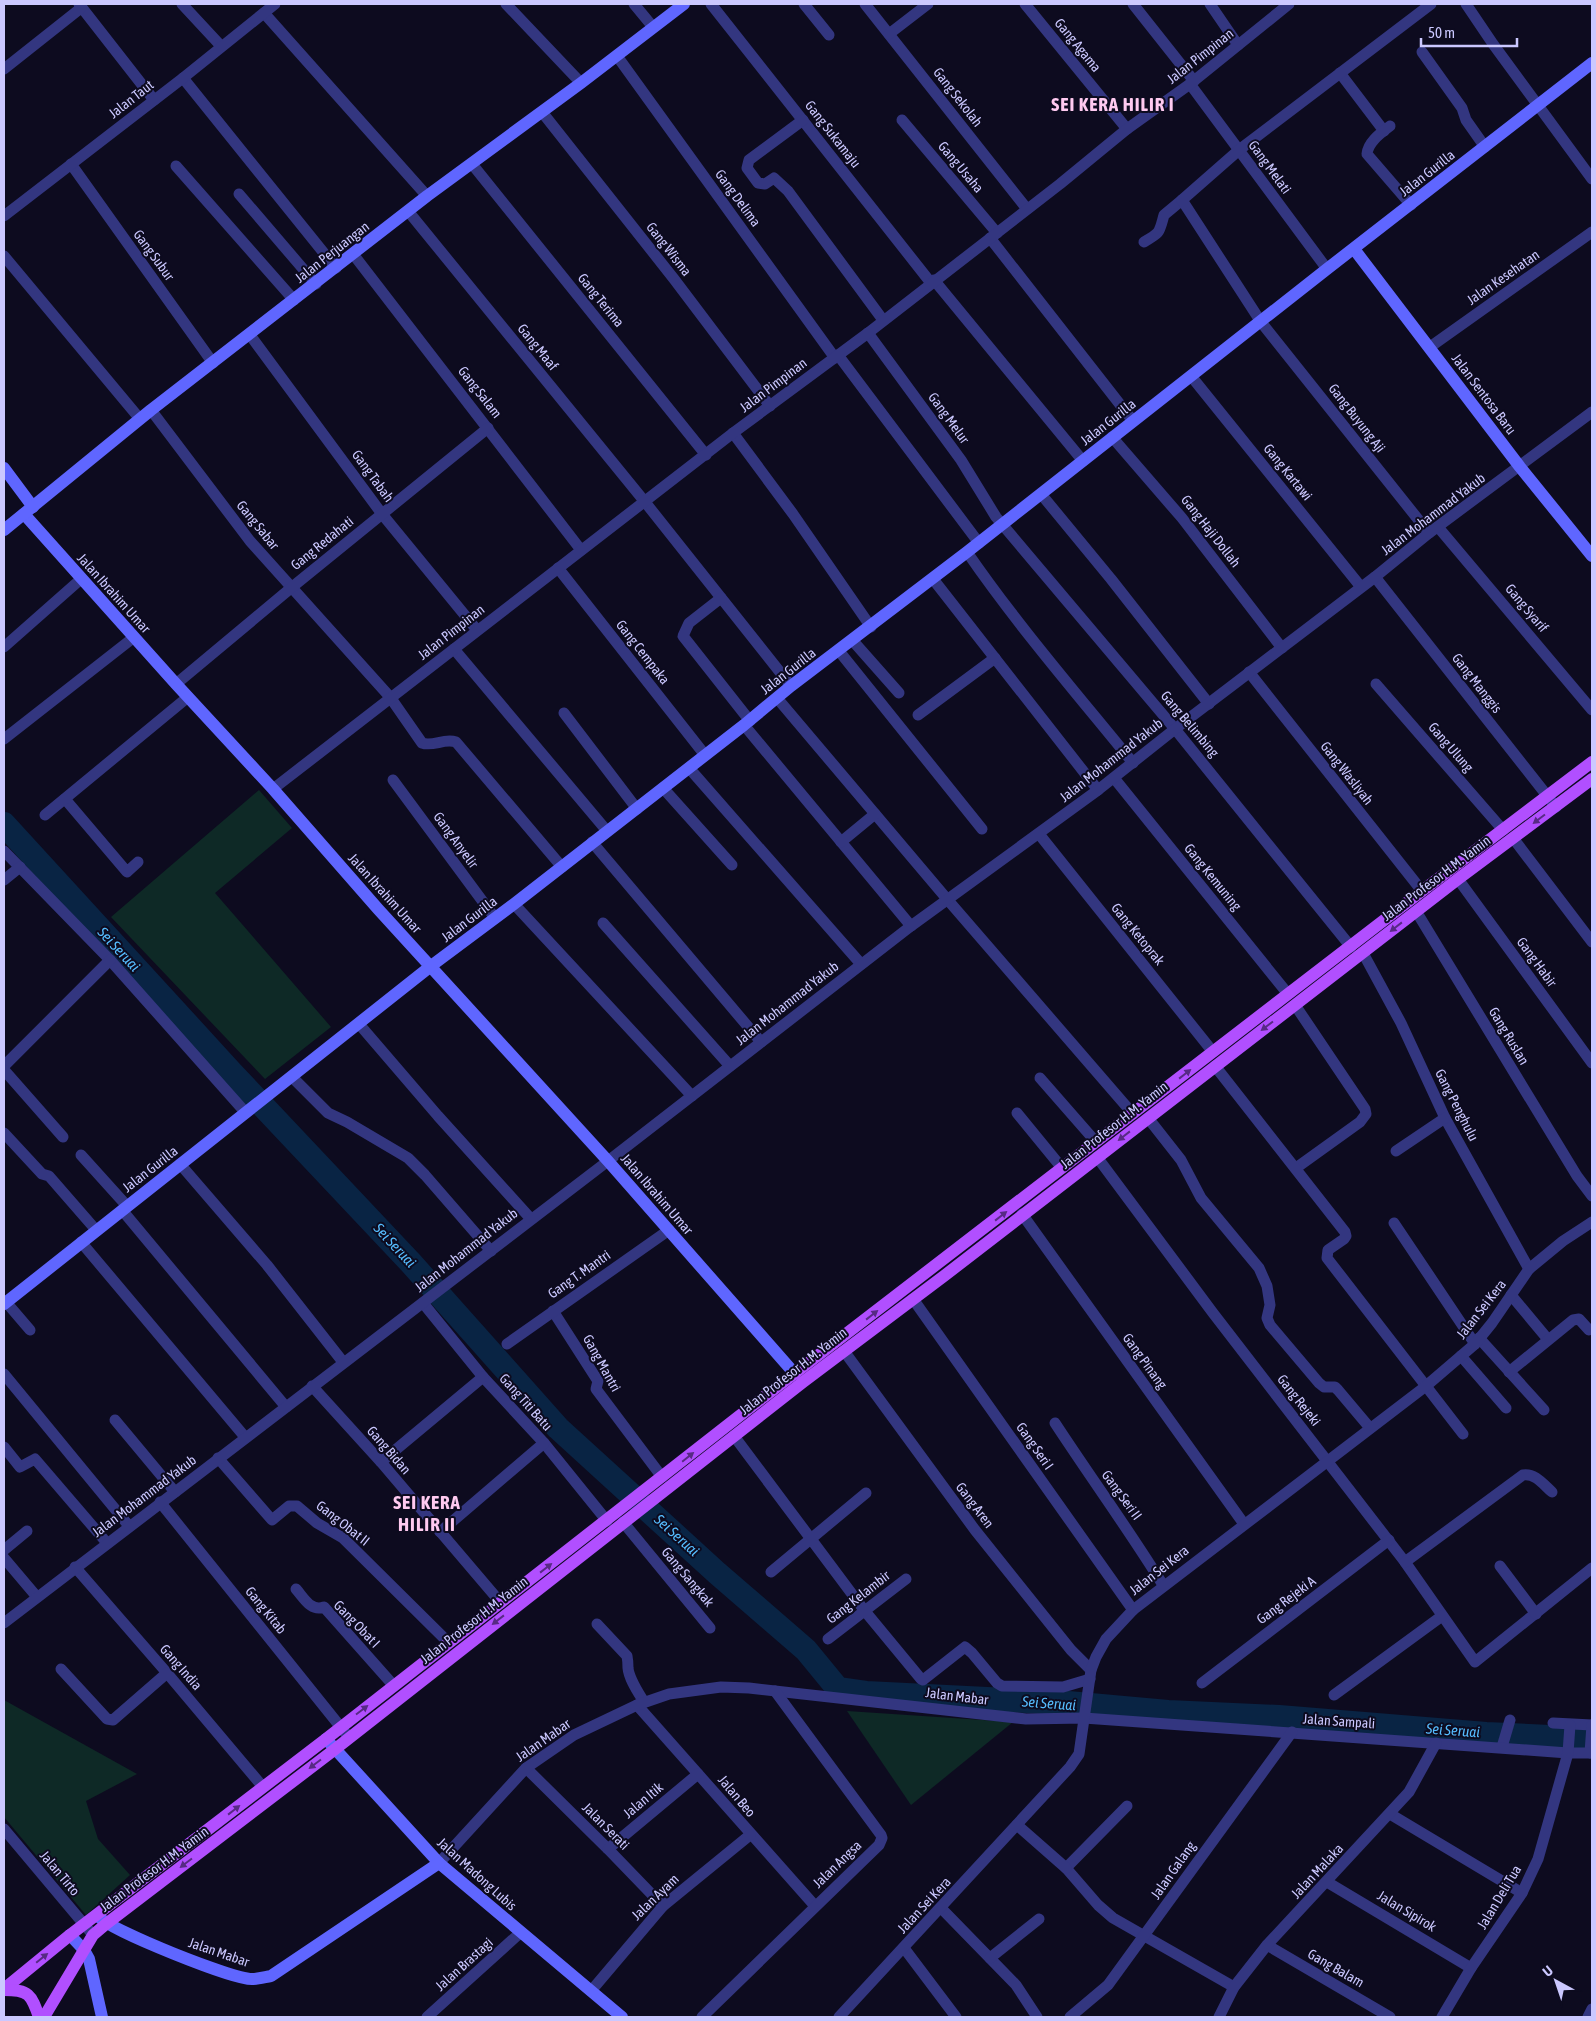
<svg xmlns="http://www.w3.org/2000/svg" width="1596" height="2021" viewBox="0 0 1596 2021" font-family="'Asap Condensed',sans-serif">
<rect width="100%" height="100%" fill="#0d0b1f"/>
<!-- green -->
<g fill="#0e2926">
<polygon points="259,790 292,828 215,893 331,1027 265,1079 111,917"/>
<polygon points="4,1700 137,1774 86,1801 98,1839 130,1875 86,1915 4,1817"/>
<polygon points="847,1711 1013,1722 911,1805"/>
</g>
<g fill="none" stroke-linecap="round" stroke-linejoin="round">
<!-- river -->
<polyline stroke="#092444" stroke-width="24" points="4,824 231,1072 411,1263 558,1428 717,1573 806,1650 838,1689 866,1693 1068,1703 1168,1712 1279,1717 1486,1734 1592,1739"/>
<!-- street -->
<g stroke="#333680" stroke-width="11">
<polyline points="79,4 154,100"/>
<polyline points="182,4 221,46"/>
<polyline points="506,4 581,83"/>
<polyline points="634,4 653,27"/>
<polyline points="711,4 931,283"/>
<polyline points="804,4 829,35"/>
<polyline points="865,4 1027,209"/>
<polyline points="1025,4 1127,129"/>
<polyline points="1133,4 1194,81"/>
<polyline points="1210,4 1238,45"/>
<polyline points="1466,4 1493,44 1592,179"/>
<polyline points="264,13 427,196"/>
<polyline points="889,34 928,4"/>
<polyline points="1422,52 1462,108 1466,120 1485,147"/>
<polyline points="617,56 835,358"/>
<polyline points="4,69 81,8"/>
<polyline points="1340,73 1384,131"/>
<polyline points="183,78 336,268"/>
<polyline points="1190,84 1327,269"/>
<polyline points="542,112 674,279 770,406"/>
<polyline points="803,120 749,160 747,168 758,183 765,184 774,178 788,191 883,320"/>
<polyline points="902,120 997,233"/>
<path d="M 1390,126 C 1381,133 1368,142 1367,154 L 1411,205"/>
<polyline points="71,164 213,363"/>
<polyline points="472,164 706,455"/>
<polyline points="176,166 294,300"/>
<polyline points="239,194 316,284"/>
<polyline points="408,211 645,502 791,686"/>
<polyline points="4,216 183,78 275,4"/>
<polyline points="990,238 1133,421"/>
<path d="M 1144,242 C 1161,232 1159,233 1164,215 L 1182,200"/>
<polyline points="353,254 581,550"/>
<polyline points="4,256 140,419"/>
<polyline points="934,280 1083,461"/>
<polyline points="868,333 961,460 996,517 1175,729 1351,947"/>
<polyline points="250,335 382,514 477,630"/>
<polyline points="1430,347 1592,232"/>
<polyline points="838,355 979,543"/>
<polyline points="1191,376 1361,587"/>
<path d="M 151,410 L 250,541 L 390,697 L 422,743 C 433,747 444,738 456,742 L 562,867"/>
<polyline points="733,433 793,514 871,627"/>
<polyline points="1112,437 1182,518 1282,648"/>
<polyline points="1041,494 1111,579 1209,704"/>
<polyline points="1438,527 1592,710"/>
<polyline points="1429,533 1261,322 1182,200 1239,150 1431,4"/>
<path d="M 967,552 C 1018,626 1077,694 1133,763"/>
<polyline points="558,568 705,755"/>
<polyline points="1375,577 1556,807"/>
<polyline points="933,579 1098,790"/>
<polyline points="721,598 689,623 683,636 750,721"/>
<polyline points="853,641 899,693"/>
<polyline points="4,647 81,579"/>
<polyline points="454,649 607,831"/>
<polyline points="839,651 982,829"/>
<polyline points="1249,672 1422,891"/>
<polyline points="176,684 291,588 488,428"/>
<polyline points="1376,684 1503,830"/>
<polyline points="777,698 947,899 1133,1114"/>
<polyline points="564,713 637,809"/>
<polyline points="918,715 995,658"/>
<polyline points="744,725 911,926"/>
<polyline points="4,739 133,638"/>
<polyline points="689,768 861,964"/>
<polyline points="1114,778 1288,994"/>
<polyline points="393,780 495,918"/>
<polyline points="663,788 732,865"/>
<polyline points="273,789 733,433 868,333 1060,184 1127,129 1190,84 1289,4"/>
<polyline points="65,799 127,872 138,862"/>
<polyline points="45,815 188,697"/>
<polyline points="1039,834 1213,1052"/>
<polyline points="1513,838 1592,942"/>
<polyline points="592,842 761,1042"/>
<polyline points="841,842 875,814"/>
<polyline points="4,851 110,960 246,1113"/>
<polyline points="1458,879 1592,1063"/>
<polyline points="4,880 20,867"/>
<polyline points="514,904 692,1096"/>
<polyline points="1416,911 1577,1176 1592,1196"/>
<polyline points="603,923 730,1066"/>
<polyline points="1363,953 1401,1023 1445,1118 1529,1269"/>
<polyline points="1295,1005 1365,1109 1366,1114 1360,1122 1296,1168"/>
<polyline points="359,1024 438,1116 531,1219"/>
<polyline points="4,1066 110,960"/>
<polyline points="1215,1066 1345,1232 1346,1236 1344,1239 1328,1250 1327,1258 1463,1434"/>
<polyline points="4,1070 63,1137"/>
<polyline points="292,1077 328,1113 347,1122 408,1158 425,1175 491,1251"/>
<polyline points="1040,1078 1096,1142"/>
<polyline points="1017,1113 1062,1168"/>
<polyline points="1148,1118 1181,1160 1201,1198 1259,1268 1267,1286 1270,1305 1267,1318 1270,1325 1319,1383 1324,1387 1335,1387 1338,1390 1370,1428"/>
<polyline points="4,1133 42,1174 49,1176 96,1230"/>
<polyline points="1396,1151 1445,1118"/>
<polyline points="81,1155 127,1206"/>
<polyline points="1097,1157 1213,1313 1405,1562 1475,1662 1592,1568"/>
<polyline points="180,1164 267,1265 343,1362"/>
<polyline points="122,1210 286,1407"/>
<polyline points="1022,1214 1244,1524"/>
<polyline points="1394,1223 1475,1344"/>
<polyline points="81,1242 245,1437"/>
<polyline points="1511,1295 1546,1337"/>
<polyline points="913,1299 1133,1610"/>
<polyline points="6,1302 30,1330"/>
<polyline points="423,1303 483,1377 544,1443 607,1521"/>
<polyline points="553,1311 596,1378 598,1381 596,1389 662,1477"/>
<polyline points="1479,1338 1544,1410"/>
<polyline points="507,1344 669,1230"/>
<polyline points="844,1351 975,1530 1071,1650 1091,1670"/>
<polyline points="1461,1356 1506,1408"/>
<polyline points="1509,1372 1573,1320 1579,1319 1589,1330"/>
<polyline points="4,1374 129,1526"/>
<polyline points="312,1386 381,1462 501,1603"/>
<polyline points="115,1420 175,1492"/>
<path d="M 1055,1423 C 1091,1478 1129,1530 1163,1585"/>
<polyline points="734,1436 864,1610 921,1679 923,1680 965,1647 972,1653 997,1683 1002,1686 1063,1687 1090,1679"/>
<polyline points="4,1447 20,1467 35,1459 107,1543"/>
<polyline points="218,1458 272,1520 289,1506 297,1506 317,1523 343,1538 449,1643"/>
<polyline points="381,1462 483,1377"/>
<polyline points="160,1502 347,1735"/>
<polyline points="623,1522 710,1628"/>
<polyline points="440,1532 544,1443"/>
<polyline points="4,1550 27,1531"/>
<polyline points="4,1558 37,1597"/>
<path d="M 1405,1562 L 1523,1475 C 1535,1473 1543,1484 1552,1492"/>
<polyline points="1500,1566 1536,1614"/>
<polyline points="75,1567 167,1673 263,1787"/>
<polyline points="771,1572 866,1493"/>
<path d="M 296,1589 C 304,1598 311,1612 324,1607 L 394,1686"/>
<polyline points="4,1623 608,1161 911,926 1098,790 1175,729 1375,577 1429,533 1592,412"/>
<path d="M 597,1624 L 627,1656 C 628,1661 628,1663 628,1668 C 629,1679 638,1692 644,1702"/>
<polyline points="828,1639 906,1579"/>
<polyline points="61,1669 107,1719 113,1720 167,1673"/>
<polyline points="1202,1683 1389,1540"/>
<polyline points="1334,1695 1442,1616"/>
<polyline points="637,1705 815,1906"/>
<polyline points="1553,1723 1592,1725"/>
<polyline points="1502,1747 1510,1720"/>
<polyline points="1590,1753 1592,1725"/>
<polyline points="526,1768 608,1849 663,1906"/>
<polyline points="1127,1806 1066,1868 1098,1905 1113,1918 1234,1987"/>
<polyline points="1390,1814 1522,1893"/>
<polyline points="1017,1825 1066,1868"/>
<polyline points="4,1829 93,1935"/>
<polyline points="608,1849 698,1774"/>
<polyline points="439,1863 526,1768 574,1735 637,1705 669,1694 721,1687 749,1688 1026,1719 1084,1718 1568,1753 1592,1753"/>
<polyline points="1327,1882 1471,1968"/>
<polyline points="941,1908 1016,1985 1037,2017"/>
<polyline points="1267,1945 1390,2017"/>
<polyline points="904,1948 956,2017"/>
<polyline points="990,1958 1039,1919"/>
<polyline points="591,1991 663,1906 750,1835"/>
<polyline points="427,2017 520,1933"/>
<polyline points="702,2017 879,1845 882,1838 881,1835 775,1691"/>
<polyline points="839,2017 1070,1767 1079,1754 1091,1670 1096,1657 1106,1639 1133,1610 1426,1386 1475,1344 1492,1323 1529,1269 1563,1241 1592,1222"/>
<polyline points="1070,2017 1108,1985 1292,1732"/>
<polyline points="1219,2017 1234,1987 1267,1945 1409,1792 1436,1743"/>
<polyline points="1442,2017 1471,1968 1522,1893 1538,1859 1568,1753 1570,1725"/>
<polyline points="1588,2017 1592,2009"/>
</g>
<!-- secondary -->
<g stroke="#5f66ff" stroke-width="12">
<polyline points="1354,249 1520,467 1592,556"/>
<polyline points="4,468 33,507"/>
<polyline points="24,514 176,684 273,789 378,909 608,1161 795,1374"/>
<polyline points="4,530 151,410 427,196 581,83 684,4"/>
<polyline points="4,1304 431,966 514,904 744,725 791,686 967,552 1327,269 1592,63"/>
<polyline points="326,1739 439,1863 622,2017"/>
<path d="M 99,1917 C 114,1932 232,1979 252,1979 C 258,1979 265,1977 271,1976 L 439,1863"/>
<polyline points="70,1935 84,1950 89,1959 102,2017"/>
</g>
<!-- primary -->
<g stroke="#b14fff" stroke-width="12">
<polyline points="4,1989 70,1935 326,1739 738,1417 1422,891 1592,762"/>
<path d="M 4,1990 C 29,1990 31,1994 39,2017"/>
<polyline points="44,2017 93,1935 106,1924 334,1750 803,1382 944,1276 1458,879 1592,779"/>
</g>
</g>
<!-- one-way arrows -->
<defs><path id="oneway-solid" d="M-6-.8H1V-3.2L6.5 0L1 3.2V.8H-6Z" transform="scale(1.25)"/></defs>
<g fill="#572a84">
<use href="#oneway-solid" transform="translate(1539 819) rotate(143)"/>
<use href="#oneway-solid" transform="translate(1396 927) rotate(142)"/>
<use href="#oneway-solid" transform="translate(1267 1026) rotate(143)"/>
<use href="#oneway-solid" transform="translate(1185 1074) rotate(-38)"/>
<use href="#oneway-solid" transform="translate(1124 1136) rotate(142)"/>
<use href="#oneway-solid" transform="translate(1001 1216) rotate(-38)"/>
<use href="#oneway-solid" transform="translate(872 1315) rotate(-38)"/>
<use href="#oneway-solid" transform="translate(688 1457) rotate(-39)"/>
<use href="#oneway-solid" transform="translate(546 1568) rotate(-38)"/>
<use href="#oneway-solid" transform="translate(498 1620) rotate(142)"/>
<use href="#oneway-solid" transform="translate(362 1710) rotate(-37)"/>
<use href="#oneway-solid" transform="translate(315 1764) rotate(143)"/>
<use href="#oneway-solid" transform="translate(234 1810) rotate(-38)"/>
<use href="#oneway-solid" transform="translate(186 1863) rotate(143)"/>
<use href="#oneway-solid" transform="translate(42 1958) rotate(-39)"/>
</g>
<g text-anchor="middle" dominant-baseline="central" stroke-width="4" stroke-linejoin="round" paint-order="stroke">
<!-- street labels -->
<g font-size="14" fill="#cbc8ff" stroke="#0d0b1f">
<text transform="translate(1078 45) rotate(51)">Gang Agama</text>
<text transform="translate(1200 56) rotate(-38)">Jalan Pimpinan</text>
<text transform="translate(958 97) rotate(52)">Gang Sekolah</text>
<text transform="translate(131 99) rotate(-38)">Jalan Taut</text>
<text transform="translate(833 134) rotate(52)">Gang Sukamaju</text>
<text transform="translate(961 167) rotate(50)">Gang Usaha</text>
<text transform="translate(1270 167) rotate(54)">Gang Melati</text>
<text transform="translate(1427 173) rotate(-38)">Jalan Gurilla</text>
<text transform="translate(738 198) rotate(54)">Gang Delima</text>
<text transform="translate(669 249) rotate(52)">Gang Wisma</text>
<text transform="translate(332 252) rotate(-38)">Jalan Perjuangan</text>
<text transform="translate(154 255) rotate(54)">Gang Subur</text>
<text transform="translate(1503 277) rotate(-35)">Jalan Kesehatan</text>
<text transform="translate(601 300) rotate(51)">Gang Terima</text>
<text transform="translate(538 347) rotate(51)">Gang Maaf</text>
<text transform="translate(773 385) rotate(-37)">Jalan Pimpinan</text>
<text transform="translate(480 392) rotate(52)">Gang Salam</text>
<text transform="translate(1484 394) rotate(53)">Jalan Sentosa Baru</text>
<text transform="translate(949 418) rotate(54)">Gang Melur</text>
<text transform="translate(1357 418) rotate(52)">Gang Buyung Aji</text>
<text transform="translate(1108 422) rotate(-38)">Jalan Gurilla</text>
<text transform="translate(1288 472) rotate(51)">Gang Kartawi</text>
<text transform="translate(373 476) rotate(54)">Gang Tabah</text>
<text transform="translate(1433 514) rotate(-37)">Jalan Mohammad Yakub</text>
<text transform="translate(258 525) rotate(51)">Gang Sabar</text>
<text transform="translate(1211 531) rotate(52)">Gang Haji Dollah</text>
<text transform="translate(322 543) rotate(-39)">Gang Redahati</text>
<text transform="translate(114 593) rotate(48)">Jalan Ibrahim Umar</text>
<text transform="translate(1527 608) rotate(50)">Gang Syarif</text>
<text transform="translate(451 632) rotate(-38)">Jalan Pimpinan</text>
<text transform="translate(643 652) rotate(52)">Gang Cempaka</text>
<text transform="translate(788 671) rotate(-38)">Jalan Gurilla</text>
<text transform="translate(1477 683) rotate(52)">Gang Manggis</text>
<text transform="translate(1190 724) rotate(50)">Gang Belimbing</text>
<text transform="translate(1451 747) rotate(49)">Gang Ulung</text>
<text transform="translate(1111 760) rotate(-38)">Jalan Mohammad Yakub</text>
<text transform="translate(1347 773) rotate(52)">Gang Wasliyah</text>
<text transform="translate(456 840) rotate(54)">Gang Anyelir</text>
<text transform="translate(1213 877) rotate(51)">Gang Kemuning</text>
<text transform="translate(1436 878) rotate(-37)">Jalan Profesor H.M. Yamin</text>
<text transform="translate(385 893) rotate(48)">Jalan Ibrahim Umar</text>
<text transform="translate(469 919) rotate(-37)">Jalan Gurilla</text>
<text transform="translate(1138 934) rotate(51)">Gang Ketoprak</text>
<text transform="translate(1537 962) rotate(54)">Gang Habir</text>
<text transform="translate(787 1003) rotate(-38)">Jalan Mohammad Yakub</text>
<text transform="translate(1509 1036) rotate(59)">Gang Ruslan</text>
<text transform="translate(1457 1105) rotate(63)">Gang Penghulu</text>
<text transform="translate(1114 1125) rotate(-38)">Jalan Profesor H.M. Yamin</text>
<text transform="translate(150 1169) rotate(-38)">Jalan Gurilla</text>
<text transform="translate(657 1194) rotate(49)">Jalan Ibrahim Umar</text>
<text transform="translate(466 1250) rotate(-38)">Jalan Mohammad Yakub</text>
<text transform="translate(579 1274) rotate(-35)">Gang T. Mantri</text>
<text transform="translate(1481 1309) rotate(-52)">Jalan Sei Kera</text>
<text transform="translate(1145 1361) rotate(54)">Gang Pinang</text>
<text transform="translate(602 1363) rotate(61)">Gang Mantri</text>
<text transform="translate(793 1371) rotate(-38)">Jalan Profesor H.M. Yamin</text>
<text transform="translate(1299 1400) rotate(52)">Gang Rejeki</text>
<text transform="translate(526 1402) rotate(48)">Gang Titi Batu</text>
<text transform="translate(1035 1446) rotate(55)">Gang Seri I</text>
<text transform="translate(389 1450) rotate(49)">Gang Bidan</text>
<text transform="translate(1122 1495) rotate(54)">Gang Seri II</text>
<text transform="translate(144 1496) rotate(-37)">Jalan Mohammad Yakub</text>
<text transform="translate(975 1505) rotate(53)">Gang Aren</text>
<text transform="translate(343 1523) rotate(38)">Gang Obat II</text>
<text transform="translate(1159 1570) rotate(-38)">Jalan Sei Kera</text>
<text transform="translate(688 1577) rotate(50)">Gang Sangkak</text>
<text transform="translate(858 1597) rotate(-38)">Gang Kelambir</text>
<text transform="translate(1286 1600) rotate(-37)">Gang Rejeki A</text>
<text transform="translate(266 1610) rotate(51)">Gang Kitab</text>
<text transform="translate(474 1620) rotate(-38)">Jalan Profesor H.M. Yamin</text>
<text transform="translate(357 1624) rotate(46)">Gang Obat I</text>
<text transform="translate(181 1667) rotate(49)">Gang India</text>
<text transform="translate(957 1696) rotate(7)">Jalan Mabar</text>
<text transform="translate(1339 1721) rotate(4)">Jalan Sampali</text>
<text transform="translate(543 1740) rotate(-35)">Jalan Mabar</text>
<text transform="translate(737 1796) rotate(50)">Jalan Beo</text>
<text transform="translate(643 1800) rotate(-40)">Jalan Itik</text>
<text transform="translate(606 1826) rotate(45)">Jalan Serati</text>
<text transform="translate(837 1864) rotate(-44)">Jalan Angsa</text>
<text transform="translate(154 1869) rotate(-37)">Jalan Profesor H.M. Yamin</text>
<text transform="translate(1173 1870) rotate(-55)">Jalan Galang</text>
<text transform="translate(1317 1871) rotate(-47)">Jalan Malaka</text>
<text transform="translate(60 1873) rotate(50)">Jalan Tirto</text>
<text transform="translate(477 1874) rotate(42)">Jalan Madong Lubis</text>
<text transform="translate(655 1897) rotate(-44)">Jalan Ayam</text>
<text transform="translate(1499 1897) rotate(-59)">Jalan Deli Tua</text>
<text transform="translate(924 1905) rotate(-47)">Jalan Sei Kera</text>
<text transform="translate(1407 1911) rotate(31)">Jalan Sipirok</text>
<text transform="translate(219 1952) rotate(19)">Jalan Mabar</text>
<text transform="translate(464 1964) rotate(-42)">Jalan Brastagi</text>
<text transform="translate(1336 1968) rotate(30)">Gang Balam</text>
</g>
<!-- water labels -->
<g font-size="15" font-style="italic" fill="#56bdff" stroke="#0d0b1f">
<text transform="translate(119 949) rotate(47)">Sei Seruai</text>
<text transform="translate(395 1245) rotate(47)">Sei Seruai</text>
<text transform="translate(677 1535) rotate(42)">Sei Seruai</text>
<text transform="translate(1049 1703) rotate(4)">Sei Seruai</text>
<text transform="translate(1453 1730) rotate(4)">Sei Seruai</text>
</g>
<!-- district labels -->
<g font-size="19" font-weight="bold" letter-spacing="1" fill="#ffcaf0" stroke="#0d0b1f">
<text x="1113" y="104">SEI KERA HILIR I</text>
<text x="427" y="1502">SEI KERA<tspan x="427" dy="22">HILIR II</tspan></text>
</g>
</g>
<!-- border -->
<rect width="1596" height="2021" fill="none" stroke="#cbc8ff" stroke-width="10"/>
<!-- north arrow -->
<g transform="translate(1556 1981) rotate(320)" stroke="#0d0b1f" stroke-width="4" paint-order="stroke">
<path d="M0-4L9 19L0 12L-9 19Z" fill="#cbc8ff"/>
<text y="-8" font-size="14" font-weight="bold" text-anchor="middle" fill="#cbc8ff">U</text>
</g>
<!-- scale -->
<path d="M1421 38v8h96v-8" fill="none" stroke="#cbc8ff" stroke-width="2.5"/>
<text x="1428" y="38" font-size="15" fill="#cbc8ff" stroke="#0d0b1f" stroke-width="4" paint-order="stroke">50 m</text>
</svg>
